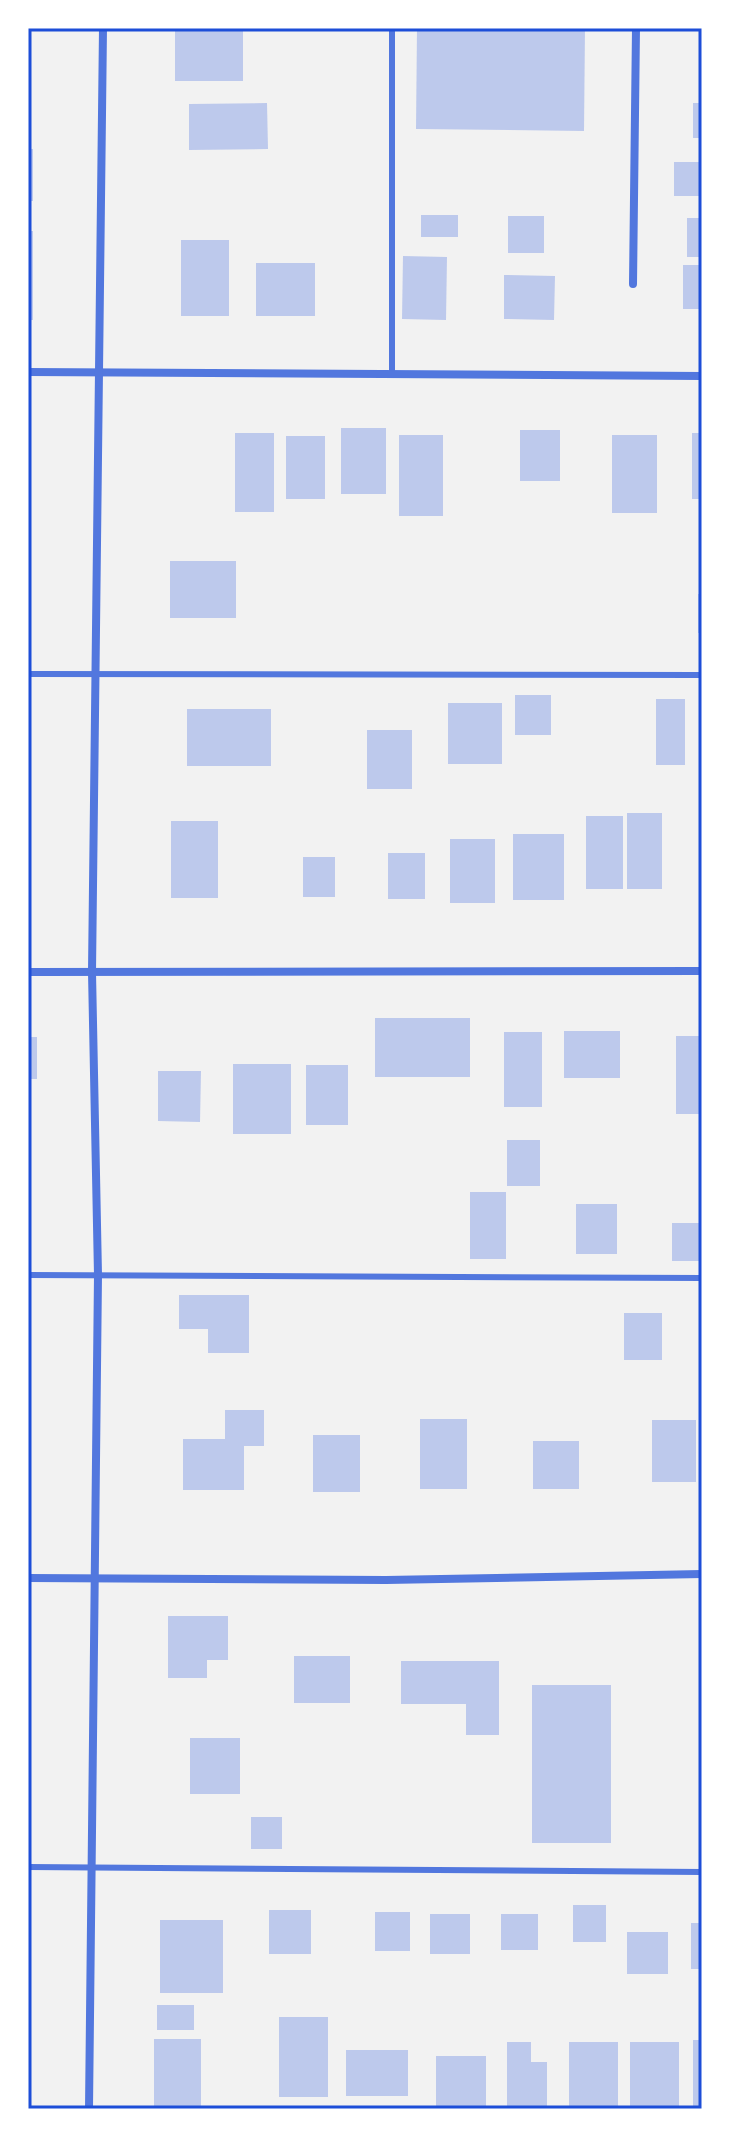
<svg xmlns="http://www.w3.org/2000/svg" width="730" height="2137" viewBox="0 0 730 2137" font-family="Inter,sans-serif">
<rect width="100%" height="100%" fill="#f2f2f2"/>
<!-- building -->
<g fill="#bdc9ec">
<polygon points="417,28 585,28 584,131 416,129"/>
<rect x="175" y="29" width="68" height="52"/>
<polygon points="267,103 268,149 189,150 189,104"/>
<rect x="693" y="103" width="9" height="35"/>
<rect x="28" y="149" width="5" height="52"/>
<rect x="674" y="162" width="28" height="34"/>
<rect x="421" y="215" width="37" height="22"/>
<rect x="508" y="216" width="36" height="37"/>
<rect x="687" y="218" width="15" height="39"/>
<rect x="28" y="231" width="5" height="89"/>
<rect x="181" y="240" width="48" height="76"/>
<polygon points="403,256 447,257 446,320 402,319"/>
<rect x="256" y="263" width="59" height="53"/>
<rect x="683" y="265" width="19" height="44"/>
<polygon points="504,275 555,276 554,320 504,319"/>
<rect x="341" y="428" width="45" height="66"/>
<rect x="520" y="430" width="40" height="51"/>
<rect x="235" y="433" width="39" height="79"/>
<rect x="692" y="433" width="10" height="66"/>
<rect x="399" y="435" width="44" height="81"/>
<rect x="612" y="435" width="45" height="78"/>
<rect x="286" y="436" width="39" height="63"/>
<rect x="170" y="561" width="66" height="57"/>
<rect x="698" y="594" width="4" height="39"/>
<rect x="515" y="695" width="36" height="40"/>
<rect x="656" y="699" width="29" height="66"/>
<rect x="448" y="703" width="54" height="61"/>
<rect x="187" y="709" width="84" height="57"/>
<rect x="367" y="730" width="45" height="59"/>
<rect x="627" y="813" width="35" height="76"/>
<rect x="586" y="816" width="37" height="73"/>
<rect x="171" y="821" width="47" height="77"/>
<rect x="513" y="834" width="51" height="66"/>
<rect x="450" y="839" width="45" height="64"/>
<rect x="388" y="853" width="37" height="46"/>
<rect x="303" y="857" width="32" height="40"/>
<rect x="375" y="1018" width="95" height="59"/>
<rect x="564" y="1031" width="56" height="47"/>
<rect x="504" y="1032" width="38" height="75"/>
<rect x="676" y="1036" width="26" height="78"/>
<rect x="28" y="1037" width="9" height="42"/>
<rect x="233" y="1064" width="58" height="70"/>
<rect x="306" y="1065" width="42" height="60"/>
<polygon points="158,1071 201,1071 200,1122 158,1121"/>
<rect x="507" y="1140" width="33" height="46"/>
<rect x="470" y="1192" width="36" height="67"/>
<rect x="576" y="1204" width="41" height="50"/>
<rect x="28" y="1218" width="3" height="30"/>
<rect x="672" y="1223" width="30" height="38"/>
<polygon points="179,1295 249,1295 249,1353 208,1353 208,1329 179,1329"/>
<rect x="624" y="1313" width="38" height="47"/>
<polygon points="225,1410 264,1410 264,1446 244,1446 244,1490 183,1490 183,1439 225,1439"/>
<rect x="420" y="1419" width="47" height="70"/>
<rect x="652" y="1420" width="44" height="62"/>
<rect x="313" y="1435" width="47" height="57"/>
<rect x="533" y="1441" width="46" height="48"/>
<polygon points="168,1616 228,1616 228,1660 207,1660 207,1678 168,1678"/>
<rect x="294" y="1656" width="56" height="47"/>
<polygon points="401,1661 499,1661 499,1735 466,1735 466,1704 401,1704"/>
<rect x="532" y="1685" width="79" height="158"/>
<rect x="190" y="1738" width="50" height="56"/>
<rect x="251" y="1817" width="31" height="32"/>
<rect x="573" y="1905" width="33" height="37"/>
<rect x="269" y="1910" width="42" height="44"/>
<rect x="375" y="1912" width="35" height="39"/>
<rect x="430" y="1914" width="40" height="40"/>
<rect x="501" y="1914" width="37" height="36"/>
<rect x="160" y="1920" width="63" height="73"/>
<rect x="691" y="1923" width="11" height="46"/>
<rect x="627" y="1932" width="41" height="42"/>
<rect x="157" y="2005" width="37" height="25"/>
<rect x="279" y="2017" width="49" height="80"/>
<rect x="154" y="2039" width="47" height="70"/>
<rect x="693" y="2040" width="9" height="69"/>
<polygon points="507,2042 531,2042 531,2062 547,2062 547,2109 507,2109"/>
<rect x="569" y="2042" width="49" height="67"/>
<rect x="630" y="2042" width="49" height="67"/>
<rect x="346" y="2050" width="62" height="46"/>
<rect x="436" y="2056" width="50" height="53"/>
</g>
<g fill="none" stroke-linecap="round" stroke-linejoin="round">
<!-- service -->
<g stroke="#5277de" stroke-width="6">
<polyline points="392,28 392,374"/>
<polyline points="28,674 702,675"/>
<polyline points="28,1275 702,1278"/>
<polyline points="28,1867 702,1872"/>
</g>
<!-- minor -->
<g stroke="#5277de" stroke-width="8">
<polyline points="633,284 636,28"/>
<polyline points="28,372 702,376"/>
<polyline points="28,972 702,971"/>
<polyline points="28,1578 386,1580 702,1574"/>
<polyline points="89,2109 98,1275 92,972 103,28"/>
</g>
</g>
<!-- border -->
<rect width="730" height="2137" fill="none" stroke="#ffffff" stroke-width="60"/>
<rect x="30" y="30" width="670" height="2077" fill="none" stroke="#1d4ed8" stroke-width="3"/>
</svg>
